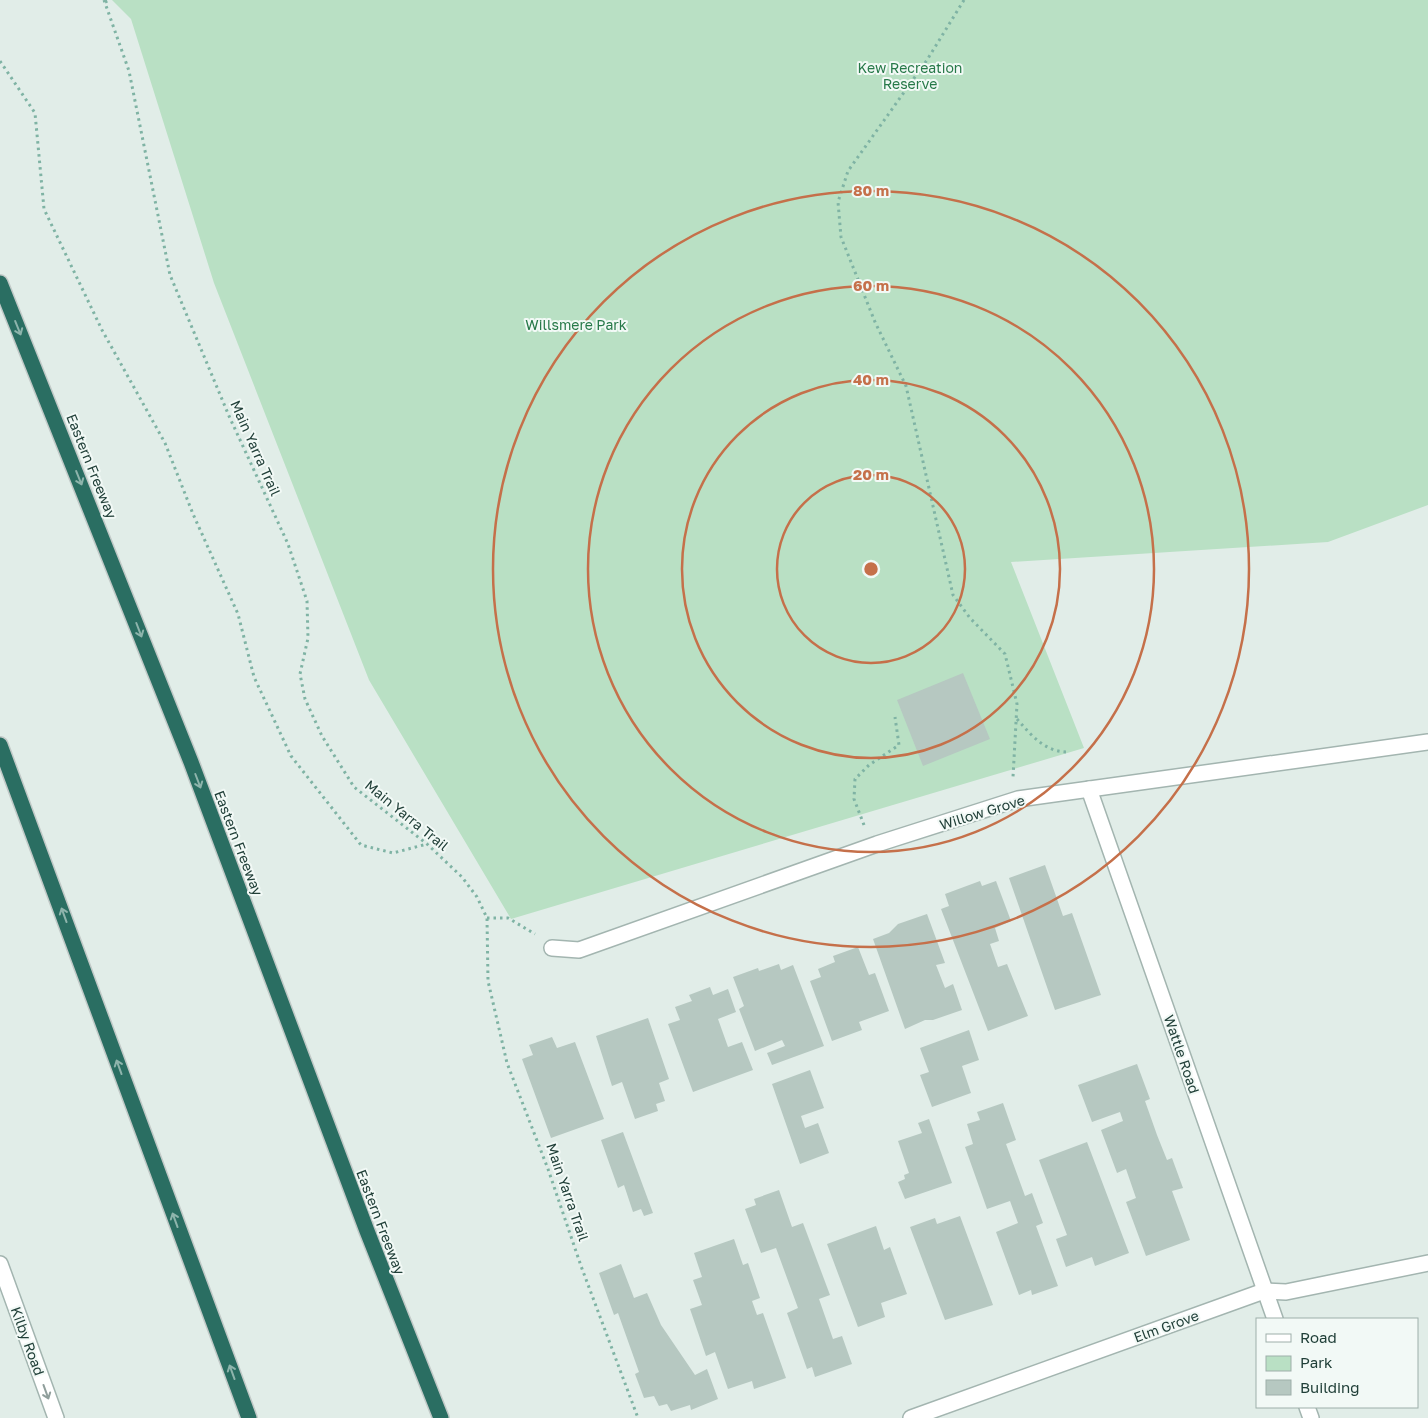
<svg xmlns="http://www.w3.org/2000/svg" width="1428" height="1418" viewBox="0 0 1428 1418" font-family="'Golos Text',sans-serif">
<rect width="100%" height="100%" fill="#e1ede8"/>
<!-- green -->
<polygon fill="#b9e0c4" points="112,0 1428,0 1428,505 1328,542 1011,562 1084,748 511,919 369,680 214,283 131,19"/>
<!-- building -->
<g fill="#b6c8c1">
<polygon points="963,673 990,739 923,766 897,700"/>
<polygon points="1045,865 1063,916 1072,913 1101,995 1055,1010 1009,878"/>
<polygon points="980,881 982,886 996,881 1011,921 995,928 999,941 990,944 998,967 1007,964 1028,1016 988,1031 941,909 949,906 945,894"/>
<polygon points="927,914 945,963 936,965 945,988 953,984 962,1010 933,1020 925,1020 905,1029 873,939 889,933 898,924"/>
<polygon points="858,947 869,975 875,973 889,1011 859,1022 862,1030 832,1041 810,981 821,977 818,969 835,962 833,956"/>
<polygon points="779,964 781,970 793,965 824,1046 772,1065 767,1053 785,1046 782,1040 755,1051 739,1009 744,1006 733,977 758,968 759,971"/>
<polygon points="710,987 713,995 728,989 736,1012 718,1019 728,1047 742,1042 753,1070 693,1092 668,1024 680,1020 675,1007 692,1001 689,995"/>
<polygon points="648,1018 669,1079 659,1083 665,1101 656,1104 658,1111 635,1119 622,1082 612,1086 596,1036"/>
<polygon points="969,1030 979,1060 962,1066 971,1093 932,1107 920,1075 929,1072 920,1048"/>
<polygon points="552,1037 557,1048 575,1042 604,1119 551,1138 522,1059 533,1055 529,1045"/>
<polygon points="1137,1064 1150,1099 1145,1101 1157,1135 1167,1160 1172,1158 1183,1188 1172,1191 1190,1240 1146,1256 1126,1202 1136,1198 1126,1169 1117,1173 1101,1130 1123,1121 1120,1112 1092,1122 1078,1085"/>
<polygon points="810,1070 824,1108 801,1116 805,1128 818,1123 829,1153 800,1164 772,1084"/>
<polygon points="1003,1103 1016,1140 1006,1144 1025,1196 1032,1193 1043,1223 1036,1226 1058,1286 1032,1295 1031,1290 1019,1295 996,1232 1018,1223 1010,1201 987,1209 965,1147 973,1144 967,1124 980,1120 977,1112"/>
<polygon points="929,1119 952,1183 905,1199 898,1182 905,1179 904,1175 909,1173 898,1141 922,1133 918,1123"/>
<polygon points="623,1132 653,1213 644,1216 641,1209 633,1212 624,1185 618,1188 601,1140"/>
<polygon points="1087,1142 1129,1253 1095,1266 1092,1257 1066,1267 1056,1239 1067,1235 1039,1160"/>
<polygon points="779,1190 792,1227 803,1223 830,1295 819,1299 833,1339 842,1336 852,1364 815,1377 812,1367 807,1369 787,1313 798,1308 776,1248 761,1253 745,1209 756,1205 754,1199"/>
<polygon points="960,1216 993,1305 945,1320 910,1227 935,1218 937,1224"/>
<polygon points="876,1226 884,1250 890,1247 907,1294 881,1303 885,1317 858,1327 827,1244"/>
<polygon points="734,1239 743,1265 748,1263 760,1298 752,1301 757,1315 763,1313 786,1378 754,1389 752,1381 728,1389 715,1352 706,1356 690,1309 702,1305 693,1280 702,1277 694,1253"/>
<polygon points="621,1264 634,1298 647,1293 661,1325 695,1375 707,1369 718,1399 691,1410 690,1405 671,1411 667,1404 659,1406 654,1396 644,1398 635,1374 639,1372 618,1313 614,1315 599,1273"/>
</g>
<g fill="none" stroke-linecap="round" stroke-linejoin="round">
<!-- minor casing -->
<g stroke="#a3b5b0" stroke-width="18">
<g id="minor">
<polyline points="1089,789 1275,1319"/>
<polyline points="552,948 579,950 877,844 1018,799 1428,742"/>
<polyline points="0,1264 56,1418"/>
<polyline points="1307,1407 1311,1418"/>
<polyline points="911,1418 1264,1291 1286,1292 1428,1263"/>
</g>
</g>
<!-- highway casing -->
<g stroke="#c1c9c7" stroke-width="18">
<g id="highway">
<polyline points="0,283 191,762 367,1231 441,1418"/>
<polyline points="0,745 249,1418"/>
</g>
</g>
<!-- path -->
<g stroke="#7fb3a4" stroke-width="3" stroke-dasharray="2.5 4" stroke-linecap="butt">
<polyline points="104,0 129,71 170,275 229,416 288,544 307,601 308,638 300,674 305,699 322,736 354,787 427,844 462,877 477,897 487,918 488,981 507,1063 548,1169 581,1266 638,1418"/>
<polyline points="964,0 927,60 848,171 838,202 841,237 875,322 906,386 953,595 970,618 1005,654 1017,704 1013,777"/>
<polyline points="105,2 110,0"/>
<polyline points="0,61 35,113 44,209 102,330 165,443 193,514 238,614 254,677 291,756 361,845 393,853 427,844"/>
<path d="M 1017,719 C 1031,735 1044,751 1066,752"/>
<polyline points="864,825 854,799 855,779 869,765 899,745 895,717"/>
<polyline points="487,918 508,918 535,934"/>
</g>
<!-- minor -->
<use href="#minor" stroke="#fff" stroke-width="15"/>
<!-- highway -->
<use href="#highway" stroke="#2a6e62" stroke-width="15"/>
</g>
<!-- one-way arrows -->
<defs><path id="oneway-shaft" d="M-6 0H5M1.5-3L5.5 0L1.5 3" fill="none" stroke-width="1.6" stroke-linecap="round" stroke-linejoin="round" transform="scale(1.25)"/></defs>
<g stroke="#8eb4ac">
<use href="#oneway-shaft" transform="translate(18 328) rotate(68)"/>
<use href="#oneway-shaft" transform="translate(79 478) rotate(68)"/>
<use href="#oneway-shaft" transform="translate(139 630) rotate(69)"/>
<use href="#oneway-shaft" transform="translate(198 781) rotate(69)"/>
<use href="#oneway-shaft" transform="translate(64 915) rotate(-110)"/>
<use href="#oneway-shaft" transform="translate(119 1067) rotate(-110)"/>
<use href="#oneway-shaft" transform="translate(175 1220) rotate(-110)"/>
<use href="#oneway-shaft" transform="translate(232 1372) rotate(-110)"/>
</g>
<use stroke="#909f9c" href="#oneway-shaft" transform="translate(46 1392) rotate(70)"/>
<!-- distance rings -->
<g fill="none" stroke="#c5704a" stroke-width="2.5">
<circle cx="871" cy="569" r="94"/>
<circle cx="871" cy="569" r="189"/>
<circle cx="871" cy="569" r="283"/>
<circle cx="871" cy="569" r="378"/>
</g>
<g text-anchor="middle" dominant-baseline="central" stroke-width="4" stroke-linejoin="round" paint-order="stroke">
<!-- park labels -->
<g font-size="14" fill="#277949" stroke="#f2f9f6">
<text x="910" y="67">Kew Recreation<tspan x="910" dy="16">Reserve</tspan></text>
<text x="576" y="324">Willsmere Park</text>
</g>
<!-- street labels -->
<g font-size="14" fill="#203f38" stroke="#f2f9f6">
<text transform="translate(256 448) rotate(66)">Main Yarra Trail</text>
<text transform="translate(92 466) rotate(68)">Eastern Freeway</text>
<text transform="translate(982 812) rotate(-17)">Willow Grove</text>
<text transform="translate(407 815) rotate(39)">Main Yarra Trail</text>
<text transform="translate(239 843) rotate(69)">Eastern Freeway</text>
<text transform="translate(1182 1054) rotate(71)">Wattle Road</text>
<text transform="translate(568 1192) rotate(71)">Main Yarra Trail</text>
<text transform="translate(381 1222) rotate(69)">Eastern Freeway</text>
<text transform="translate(1166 1326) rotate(-20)">Elm Grove</text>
<text transform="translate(28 1341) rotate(70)">Kilby Road</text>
</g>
</g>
<circle cx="871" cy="569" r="8" fill="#c5704a" stroke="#f2f9f6" stroke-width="2.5"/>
<g font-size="15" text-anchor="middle" font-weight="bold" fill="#c5704a" stroke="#f2f9f6" stroke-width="4" stroke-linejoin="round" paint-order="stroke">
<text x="871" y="196">80 m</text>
<text x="871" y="291">60 m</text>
<text x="871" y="385">40 m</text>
<text x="871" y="480">20 m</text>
</g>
<!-- legend -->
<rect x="1256" y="1318" width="162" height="90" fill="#f2f9f6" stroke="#9eafaa"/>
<rect x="1266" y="1334" width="25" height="8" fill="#ffffff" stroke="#9eafaa"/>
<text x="1300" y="1343" font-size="15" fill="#203f38">Road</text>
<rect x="1266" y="1356" width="25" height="15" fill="#b9e0c4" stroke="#9eafaa"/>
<text x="1300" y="1368" font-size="15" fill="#203f38">Park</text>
<rect x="1266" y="1380" width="25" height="15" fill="#b6c8c1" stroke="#9eafaa"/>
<text x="1300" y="1393" font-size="15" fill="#203f38">Building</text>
</svg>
